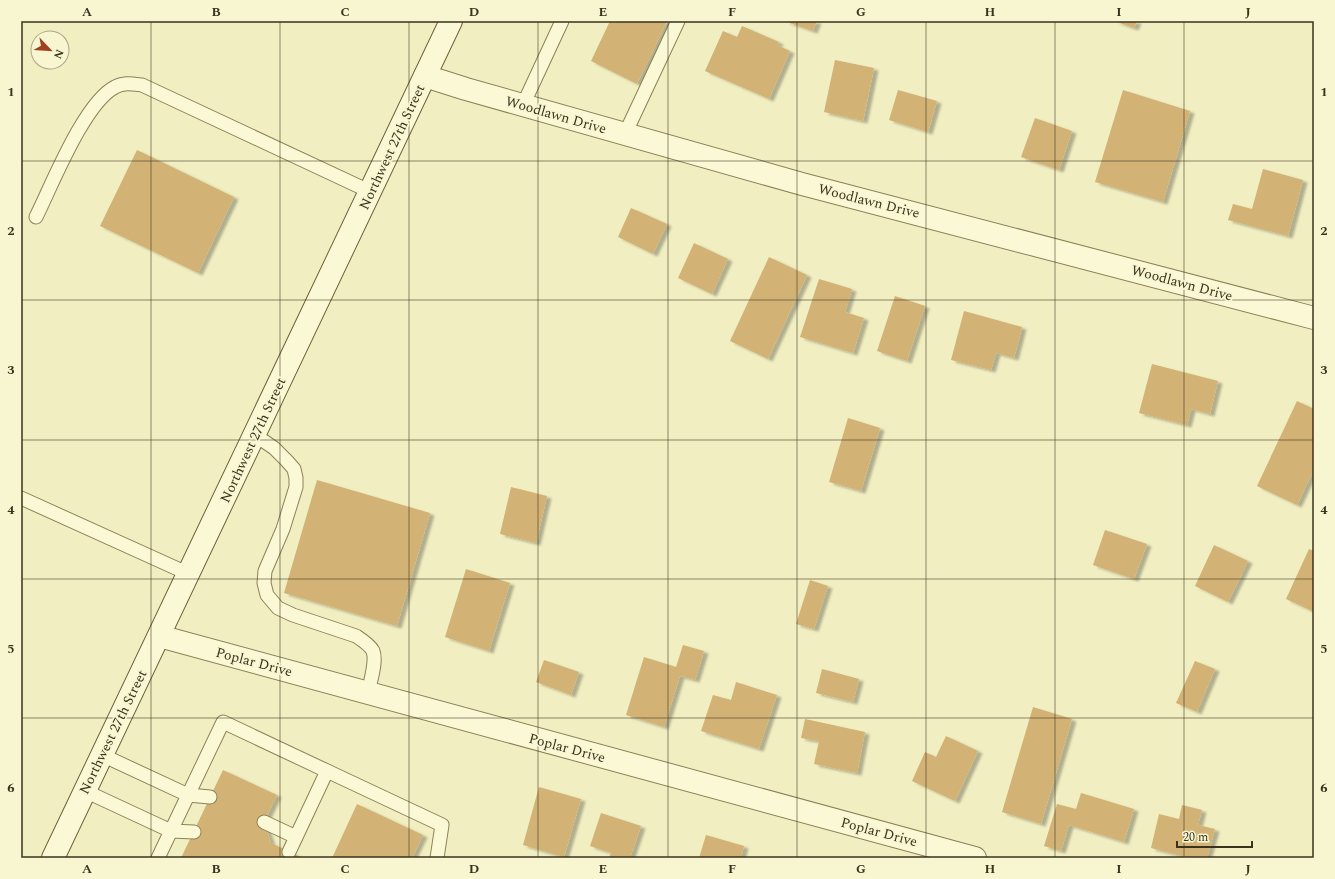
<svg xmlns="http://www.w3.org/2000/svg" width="1335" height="879" viewBox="0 0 1335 879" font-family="Spectral,serif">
<defs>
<filter id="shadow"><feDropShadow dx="4.5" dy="2.5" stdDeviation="1" flood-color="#0004"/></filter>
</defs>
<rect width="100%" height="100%" fill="#f1eec1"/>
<!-- building -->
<g fill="#d2b274" filter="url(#shadow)">
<polygon points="610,21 667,21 637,84 591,61"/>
<polygon points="784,21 817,21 813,31"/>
<polygon points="1114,21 1137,21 1134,28"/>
<polygon points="742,26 779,42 777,45 790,51 769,99 705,71 723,31 737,37"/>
<polygon points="835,60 874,68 863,121 824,112"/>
<polygon points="898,90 937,101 928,132 889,120"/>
<polygon points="1123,90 1190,111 1163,202 1095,182"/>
<polygon points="1035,118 1072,131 1059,170 1021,157"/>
<polygon points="137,150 234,197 198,273 100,226"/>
<polygon points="1263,169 1303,180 1288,236 1228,220 1233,204 1252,209"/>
<polygon points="631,208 667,224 653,254 618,237"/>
<polygon points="694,243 728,259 712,294 678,278"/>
<polygon points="769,257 807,275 768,359 730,341"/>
<polygon points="819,279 852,289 845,312 864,318 853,353 800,337"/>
<polygon points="895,296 925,306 907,361 877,351"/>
<polygon points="964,311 1022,327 1014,358 996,353 991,370 951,360"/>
<polygon points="1152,364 1218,381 1210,414 1191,409 1187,425 1139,413"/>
<polygon points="1297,401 1314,409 1314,469 1297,505 1257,486"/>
<polygon points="848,418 880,428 861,491 829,482"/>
<polygon points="317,480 430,513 397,626 284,593"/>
<polygon points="511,487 547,496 536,543 500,534"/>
<polygon points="1105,530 1147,544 1134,579 1093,565"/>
<polygon points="1214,545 1248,561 1228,602 1195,586"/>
<polygon points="1309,549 1314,551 1314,612 1286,599"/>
<polygon points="466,569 510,583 489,651 445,637"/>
<polygon points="810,580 828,586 814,629 796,624"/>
<polygon points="683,645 704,651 695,680 680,676 664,727 626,715 644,657 676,667"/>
<polygon points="544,660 579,672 571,695 536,682"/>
<polygon points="1195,661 1215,669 1197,712 1176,703"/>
<polygon points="822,669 859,679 853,702 816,693"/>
<polygon points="736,682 777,695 759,749 701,731 713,695 731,700"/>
<polygon points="1033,707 1072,719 1041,824 1002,812"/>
<polygon points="805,719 865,732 857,773 814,764 819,741 801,738"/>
<polygon points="946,736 978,751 955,801 912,781 925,752 936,757"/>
<polygon points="223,770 277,795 264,822 271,843 303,858 181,858"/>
<polygon points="539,787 581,799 564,857 523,845"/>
<polygon points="1081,793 1134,809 1124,842 1069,825 1061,851 1044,846 1057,804 1076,809"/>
<polygon points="357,804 423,835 412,858 332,858"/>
<polygon points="1182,805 1202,810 1198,825 1215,829 1207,858 1190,858 1151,848 1159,814 1179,819"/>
<polygon points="601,813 641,826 630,858 609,858 611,853 590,846"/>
<polygon points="706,835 744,846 741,858 699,858"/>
</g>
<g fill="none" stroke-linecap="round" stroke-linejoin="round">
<!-- service casing -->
<g stroke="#8c8057" stroke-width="15">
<g id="service">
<polyline points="523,105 562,21"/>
<polyline points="625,134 678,21"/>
<path d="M 36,217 C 52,185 84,103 115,87 C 124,82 133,84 142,85 L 371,192"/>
<path d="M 255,435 L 274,448 L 287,461 L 294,469 L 296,478 L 296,487 L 283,529 L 265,571 L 264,583 L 267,595 L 278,608 L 293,615 L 356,636 C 362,640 370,645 373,651 C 377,662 370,682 368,693"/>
<polyline points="21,498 189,574"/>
<polyline points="102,755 188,795 210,797"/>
<polyline points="327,771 442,825 437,858"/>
<polyline points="85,791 171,831 194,832"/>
<polyline points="264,822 296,837"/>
<polyline points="158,858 223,722 327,771 289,852"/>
</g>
</g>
<!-- minor casing -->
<g stroke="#8c8057" stroke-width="24">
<g id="minor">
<polyline points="425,76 466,89 802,184 1314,318"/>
<polyline points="159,636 975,858"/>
</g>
</g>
<!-- secondary casing -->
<g stroke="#6d603a" stroke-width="24">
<polyline id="secondary" points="53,858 451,21"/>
</g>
<!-- service -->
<use href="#service" stroke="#fbf9d5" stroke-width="13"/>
<!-- minor -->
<use href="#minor" stroke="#fbf9d5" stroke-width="22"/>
<!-- secondary -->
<use href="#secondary" stroke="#fbf9d5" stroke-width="22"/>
</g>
<!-- grid -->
<path fill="none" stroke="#3a321c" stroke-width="1" stroke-opacity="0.55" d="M 151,21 L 151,858M 280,21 L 280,858M 409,21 L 409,858M 538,21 L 538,858M 668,21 L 668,858M 797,21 L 797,858M 926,21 L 926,858M 1055,21 L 1055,858M 1184,21 L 1184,858M 21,161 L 1314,161M 21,300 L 1314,300M 21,440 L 1314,440M 21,579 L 1314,579M 21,718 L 1314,718"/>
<g text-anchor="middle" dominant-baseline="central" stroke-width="3.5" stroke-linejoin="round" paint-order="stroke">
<!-- street labels -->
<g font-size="14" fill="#3a321c" stroke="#f8f6d1">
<text transform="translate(556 115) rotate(16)">Woodlawn Drive</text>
<text transform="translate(392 147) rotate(-65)">Northwest 27th Street</text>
<text transform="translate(869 201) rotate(14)">Woodlawn Drive</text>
<text transform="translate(1182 283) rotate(15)">Woodlawn Drive</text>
<text transform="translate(253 440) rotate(-65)">Northwest 27th Street</text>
<text transform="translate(254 662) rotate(15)">Poplar Drive</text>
<text transform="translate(113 732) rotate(-64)">Northwest 27th Street</text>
<text transform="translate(567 748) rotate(15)">Poplar Drive</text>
<text transform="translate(879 832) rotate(15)">Poplar Drive</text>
</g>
</g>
<!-- border -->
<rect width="1335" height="879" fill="none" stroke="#f8f6d1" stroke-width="44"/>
<!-- north arrow -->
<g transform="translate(50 50) rotate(115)"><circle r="19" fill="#f8f6d1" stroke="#aca889"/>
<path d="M0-3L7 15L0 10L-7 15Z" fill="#9f4023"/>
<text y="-6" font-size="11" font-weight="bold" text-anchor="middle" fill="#3a321c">N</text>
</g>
<!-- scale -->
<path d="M1177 841v6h75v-6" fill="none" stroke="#3a321c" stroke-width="2"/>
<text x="1183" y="841" font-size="12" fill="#3a321c" stroke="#f8f6d1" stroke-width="3" paint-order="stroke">20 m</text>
<rect x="22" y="22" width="1291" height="835" fill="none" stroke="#3a321c" stroke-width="1.5"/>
<g font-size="13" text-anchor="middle" font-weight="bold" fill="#3a321c">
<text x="87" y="16">A</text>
<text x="216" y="16">B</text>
<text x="345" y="16">C</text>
<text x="474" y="16">D</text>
<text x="603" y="16">E</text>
<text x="732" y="16">F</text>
<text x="861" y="16">G</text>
<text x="990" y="16">H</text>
<text x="1119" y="16">I</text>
<text x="1248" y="16">J</text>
<text x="11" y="96">1</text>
<text x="1324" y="96">1</text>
<text x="11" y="235">2</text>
<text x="1324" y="235">2</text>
<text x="11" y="374">3</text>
<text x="1324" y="374">3</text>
<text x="11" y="514">4</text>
<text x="1324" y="514">4</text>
<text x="11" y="653">5</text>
<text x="1324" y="653">5</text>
<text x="11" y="792">6</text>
<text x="1324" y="792">6</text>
<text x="87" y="873">A</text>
<text x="216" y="873">B</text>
<text x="345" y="873">C</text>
<text x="474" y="873">D</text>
<text x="603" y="873">E</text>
<text x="732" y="873">F</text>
<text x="861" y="873">G</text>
<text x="990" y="873">H</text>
<text x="1119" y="873">I</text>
<text x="1248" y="873">J</text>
</g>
</svg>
